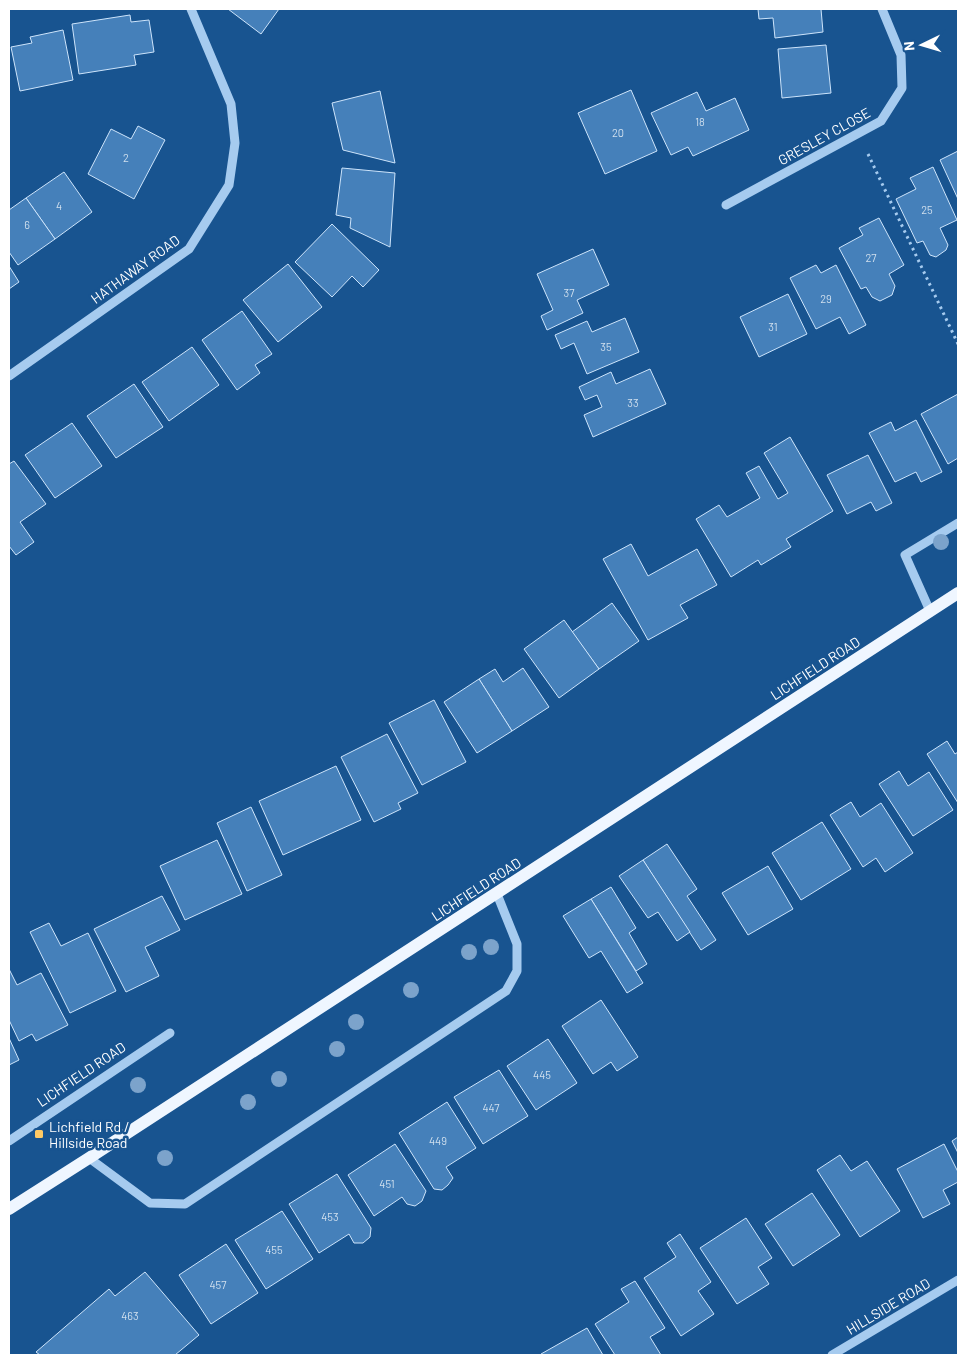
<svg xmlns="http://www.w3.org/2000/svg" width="967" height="1364" viewBox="0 0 967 1364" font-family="Barlow,sans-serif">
<rect width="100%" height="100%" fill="#185490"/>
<!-- building -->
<g fill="#4580ba" stroke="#cde4fb">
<polygon points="228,9 279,9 261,34"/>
<polygon points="758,9 821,9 823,32 775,38 773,18 759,19"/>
<polygon points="130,15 131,22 149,20 154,52 134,55 136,65 79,74 72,24"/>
<polygon points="63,30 73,80 20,91 11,47 32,43 30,37"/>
<polygon points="826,45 831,93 782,98 778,49"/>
<polygon points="631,90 657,151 605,174 578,113"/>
<polygon points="380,91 395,163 343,150 332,103"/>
<polygon points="697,92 706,111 735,98 749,130 693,156 688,147 671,155 651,113"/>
<polygon points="138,126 165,140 134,199 88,174 111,129 131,139"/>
<polygon points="958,151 958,199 940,160"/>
<polygon points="933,167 957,220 940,228 948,245 946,250 936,257 930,255 923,241 917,243 896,199 916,189 910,178"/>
<polygon points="342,168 395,173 390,247 350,228 351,218 336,215"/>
<polygon points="64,172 92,212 55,239 26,198"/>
<polygon points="26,198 55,239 18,265 9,252 9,210"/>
<polygon points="879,218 904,265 889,274 895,286 892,295 880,301 872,297 866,287 861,289 839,248 863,235 859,228"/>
<polygon points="332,224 379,270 363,287 352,276 332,297 295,262"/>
<polygon points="593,249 609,285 577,300 583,313 547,330 541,316 553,310 537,274"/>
<polygon points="288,264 322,307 278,342 243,300"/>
<polygon points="816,265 821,273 836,265 866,325 849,334 840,317 816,329 790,278"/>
<polygon points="9,266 19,282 9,289"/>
<polygon points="788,294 807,334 759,357 740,317"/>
<polygon points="242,311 272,354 255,365 260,373 237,390 202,340"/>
<polygon points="625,318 639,352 587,374 574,343 561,349 555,335 587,321 592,332"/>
<polygon points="192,347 219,385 169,421 142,382"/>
<polygon points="650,369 666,404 593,437 584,415 602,407 597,395 585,400 579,387 611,372 616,384"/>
<polygon points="134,384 163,427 116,458 87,416"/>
<polygon points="958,394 958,458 948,464 921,414"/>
<polygon points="916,420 942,472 921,482 916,472 895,482 869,433 891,422 895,431"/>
<polygon points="72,423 102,466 55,498 25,455"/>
<polygon points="790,437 833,511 786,539 791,547 761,565 758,560 731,577 696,519 719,505 727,517 760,498 746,473 759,466 778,499 788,493 764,453"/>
<polygon points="868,455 892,503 876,511 871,502 847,514 827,475"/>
<polygon points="14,461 46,504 20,522 34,542 16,555 9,546 9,464"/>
<polygon points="631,544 648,576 697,549 717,585 680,605 688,618 648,640 603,559"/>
<polygon points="612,603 639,641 599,669 572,632"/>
<polygon points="564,620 599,669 559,698 524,649"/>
<polygon points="523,668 549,707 512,731 479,679 495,669 503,682"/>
<polygon points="479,679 512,731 477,753 444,702"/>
<polygon points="434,700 466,762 422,785 389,723"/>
<polygon points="387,734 418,793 398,803 401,809 374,822 341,757"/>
<polygon points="947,741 955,754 958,752 958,803 927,754"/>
<polygon points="336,766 361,820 283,855 259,801"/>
<polygon points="899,771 908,786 929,772 953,810 913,836 879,784"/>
<polygon points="851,802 860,817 881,803 913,853 885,872 876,858 863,867 830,815"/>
<polygon points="251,807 282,875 247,891 217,823"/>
<polygon points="822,822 851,869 801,900 772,853"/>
<polygon points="217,840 242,894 185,920 160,866"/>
<polygon points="667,844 697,889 687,896 716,940 701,950 643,860"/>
<polygon points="643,860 690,932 677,941 658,912 648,918 619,876"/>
<polygon points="768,866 793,909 748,935 722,893"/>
<polygon points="611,887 636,928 629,933 647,964 636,971 591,899"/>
<polygon points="162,896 180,930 145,947 159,976 126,992 94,929"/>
<polygon points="591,899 643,983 627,993 601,951 589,958 563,916"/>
<polygon points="49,923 61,946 88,933 116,991 70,1013 30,932"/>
<polygon points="9,969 17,985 41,973 68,1025 36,1041 32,1034 19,1041 9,1020"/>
<polygon points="601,1000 638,1057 617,1071 611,1062 593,1074 562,1026"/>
<polygon points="9,1038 19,1060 9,1065"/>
<polygon points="548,1039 577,1083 536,1110 507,1066"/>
<polygon points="499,1070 528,1116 483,1144 454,1097"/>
<polygon points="447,1102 476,1148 446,1167 453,1178 448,1185 442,1190 434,1189 399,1133"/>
<polygon points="958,1137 958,1153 952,1141"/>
<polygon points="395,1144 426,1191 422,1201 415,1206 407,1204 402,1197 374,1216 348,1175"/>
<polygon points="944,1144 958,1172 958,1182 943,1190 950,1204 923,1218 897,1169"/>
<polygon points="840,1155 851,1171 867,1161 900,1211 860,1237 817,1170"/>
<polygon points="337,1174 371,1228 370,1237 363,1243 354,1243 349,1234 319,1253 289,1204"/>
<polygon points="812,1193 840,1235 793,1266 765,1224"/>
<polygon points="282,1211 313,1259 266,1289 235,1240"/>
<polygon points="746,1218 772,1258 758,1267 769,1284 737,1304 700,1248"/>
<polygon points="680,1234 711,1282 698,1291 714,1314 681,1336 644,1278 676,1257 667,1243"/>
<polygon points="226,1244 258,1293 211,1324 179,1275"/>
<polygon points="145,1272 199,1335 175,1355 40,1355 36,1352 109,1289 115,1296"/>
<polygon points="635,1281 665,1328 650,1337 661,1355 615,1355 595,1324 629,1302 621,1289"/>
<polygon points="587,1328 603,1355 542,1355 541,1354"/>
</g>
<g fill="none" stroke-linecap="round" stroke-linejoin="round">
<!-- path -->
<polyline stroke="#a6cbef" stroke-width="3" stroke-dasharray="2.5 4" stroke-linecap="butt" points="868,154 958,344"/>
<!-- minor -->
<g stroke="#a6cbef" stroke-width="9">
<polyline points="726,205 881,121 902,88 901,55 882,9"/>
<polyline points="9,376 189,249 229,185 235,143 231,104 191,9"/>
<polyline points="930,611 905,555 958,523"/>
<polyline points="9,1141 170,1033"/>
<polyline points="89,1158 150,1203 185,1204 506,991 517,971 517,944 497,894"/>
<polyline points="832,1355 958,1280"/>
</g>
<!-- major -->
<polyline stroke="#eff6ff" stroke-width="12" points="9,1209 89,1158 958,593"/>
</g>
<!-- trees -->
<g fill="#7ca3cb">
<circle cx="941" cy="542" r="8"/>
<circle cx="491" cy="947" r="8"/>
<circle cx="469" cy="952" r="8"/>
<circle cx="411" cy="990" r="8"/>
<circle cx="356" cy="1022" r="8"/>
<circle cx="337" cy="1049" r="8"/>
<circle cx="279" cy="1079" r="8"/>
<circle cx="138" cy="1085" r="8"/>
<circle cx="248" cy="1102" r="8"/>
<circle cx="165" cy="1158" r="8"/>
</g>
<!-- markers -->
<rect fill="#ffca65" stroke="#185490" stroke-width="2" x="34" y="1129" width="10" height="10" rx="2.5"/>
<g text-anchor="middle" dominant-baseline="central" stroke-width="5" stroke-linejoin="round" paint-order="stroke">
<!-- number labels -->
<g font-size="11" fill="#d0dfee">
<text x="700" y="121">18</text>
<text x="618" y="132">20</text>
<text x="126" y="157">2</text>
<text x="59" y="205">4</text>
<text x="927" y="209">25</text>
<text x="27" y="224">6</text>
<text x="871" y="257">27</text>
<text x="569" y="292">37</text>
<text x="826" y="298">29</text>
<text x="773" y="326">31</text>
<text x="606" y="346">35</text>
<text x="633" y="402">33</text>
<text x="542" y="1074">445</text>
<text x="491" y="1107">447</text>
<text x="438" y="1140">449</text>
<text x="387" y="1183">451</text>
<text x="330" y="1216">453</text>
<text x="274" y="1249">455</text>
<text x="218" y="1284">457</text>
<text x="130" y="1315">463</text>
</g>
<!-- street labels -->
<g font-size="14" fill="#fff" stroke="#185490">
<text transform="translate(824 136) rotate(-29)">GRESLEY CLOSE</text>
<text transform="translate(135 269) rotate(-36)">HATHAWAY ROAD</text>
<text transform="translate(815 668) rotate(-33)">LICHFIELD ROAD</text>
<text transform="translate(476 889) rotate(-33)">LICHFIELD ROAD</text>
<text transform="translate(81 1074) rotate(-34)">LICHFIELD ROAD</text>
<text transform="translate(888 1306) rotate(-31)">HILLSIDE ROAD</text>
</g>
<!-- poi labels -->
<g font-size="14" fill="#fff" stroke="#185490" text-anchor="start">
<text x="49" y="1126">Lichfield Rd /<tspan x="49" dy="16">Hillside Road</tspan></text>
</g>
</g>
<!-- border -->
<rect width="967" height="1364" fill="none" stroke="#ffffff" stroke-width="20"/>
<!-- north arrow -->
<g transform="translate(922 45) rotate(265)" stroke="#185490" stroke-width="4" paint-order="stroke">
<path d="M0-4L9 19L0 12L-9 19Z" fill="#ffffff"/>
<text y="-8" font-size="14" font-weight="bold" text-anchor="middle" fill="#ffffff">N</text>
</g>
</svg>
